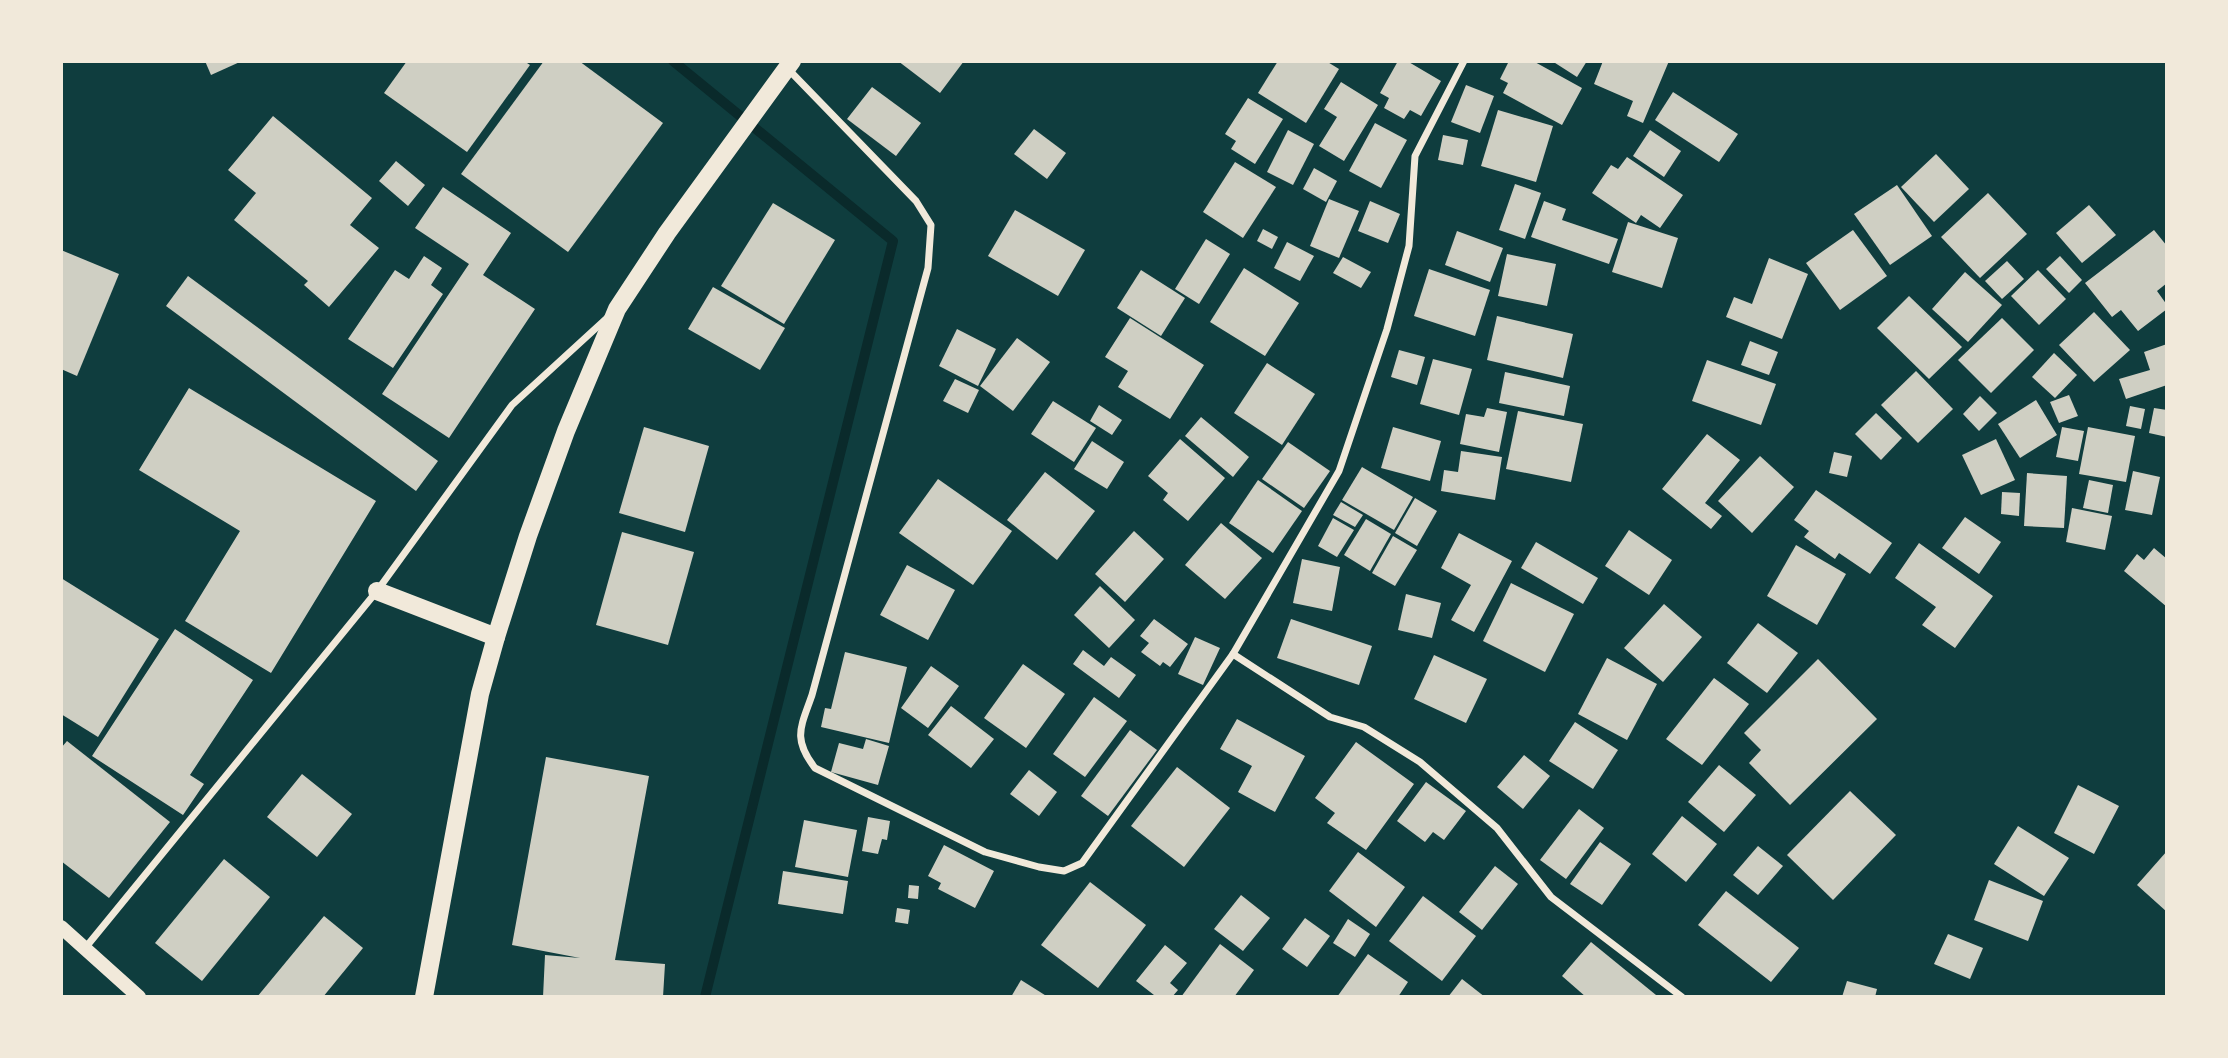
<svg xmlns="http://www.w3.org/2000/svg" width="2228" height="1058" viewBox="0 0 2228 1058" font-family="Lato,sans-serif">
<rect width="100%" height="100%" fill="#0f3d3e"/>
<g fill="none" stroke-linecap="round" stroke-linejoin="round">
<!-- stream -->
<polyline stroke="#0a2a2b" stroke-width="10" points="673,61 893,241 705,997"/>
</g>
<!-- building -->
<g fill="#cfcfc3">
<polygon points="205,61 242,61 211,75"/>
<polygon points="407,61 524,61 530,65 467,152 384,93"/>
<polygon points="544,61 579,61 663,123 568,252 461,174"/>
<polygon points="898,61 964,61 940,93"/>
<polygon points="1278,61 1326,61 1339,69 1306,123 1258,93"/>
<polygon points="1398,61 1407,61 1441,81 1421,116 1410,110 1404,119 1384,108 1389,98 1380,93"/>
<polygon points="1509,61 1533,61 1582,88 1562,125 1503,93 1508,83 1500,79"/>
<polygon points="1552,61 1587,61 1577,77"/>
<polygon points="1603,61 1669,61 1643,123 1627,116 1633,101 1594,84"/>
<polygon points="1341,82 1378,105 1344,161 1319,146 1337,117 1324,109"/>
<polygon points="1466,85 1494,96 1480,133 1451,122"/>
<polygon points="872,87 921,123 896,156 847,119"/>
<polygon points="1673,92 1738,134 1719,162 1655,120"/>
<polygon points="1248,98 1283,119 1255,164 1231,149 1236,141 1225,134"/>
<polygon points="1498,110 1553,126 1536,182 1481,166"/>
<polygon points="273,116 372,198 350,225 379,248 329,307 304,285 308,281 234,220 256,193 228,170"/>
<polygon points="1375,123 1407,140 1381,188 1349,171"/>
<polygon points="1034,129 1066,153 1047,179 1014,154"/>
<polygon points="1288,130 1314,144 1293,185 1267,172"/>
<polygon points="1650,130 1681,151 1664,177 1633,156"/>
<polygon points="1443,135 1468,140 1463,165 1438,160"/>
<polygon points="1936,154 1969,189 1934,222 1901,187"/>
<polygon points="1627,157 1683,195 1660,228 1641,215 1636,223 1592,193 1611,165 1618,169"/>
<polygon points="396,161 425,185 408,206 379,181"/>
<polygon points="1235,162 1276,187 1243,238 1203,212"/>
<polygon points="1314,168 1337,181 1326,202 1303,189"/>
<polygon points="1515,184 1541,193 1525,239 1499,230"/>
<polygon points="1897,185 1932,236 1890,265 1854,214"/>
<polygon points="443,187 511,233 483,275 535,309 449,438 382,394 469,264 415,228"/>
<polygon points="1988,193 2027,234 1980,278 1941,237"/>
<polygon points="1329,199 1359,211 1339,258 1310,246"/>
<polygon points="1370,201 1400,214 1388,243 1358,231"/>
<polygon points="1544,201 1566,209 1562,220 1618,239 1609,264 1531,237"/>
<polygon points="773,203 835,240 784,324 721,286"/>
<polygon points="2089,205 2116,235 2082,263 2056,233"/>
<polygon points="1015,210 1085,250 1058,296 988,256"/>
<polygon points="1628,222 1678,238 1662,288 1612,272"/>
<polygon points="1263,229 1278,237 1272,249 1257,241"/>
<polygon points="1853,230 1887,276 1840,310 1806,263"/>
<polygon points="2154,230 2167,246 2167,283 2157,291 2167,305 2167,309 2138,331 2121,310 2112,317 2085,283"/>
<polygon points="1457,231 1503,248 1490,282 1445,265"/>
<polygon points="1206,239 1230,254 1199,304 1175,289"/>
<polygon points="1287,242 1314,256 1300,281 1274,268"/>
<polygon points="61,250 119,274 77,376 61,369"/>
<polygon points="1507,254 1556,264 1547,306 1498,296"/>
<polygon points="424,256 442,268 431,285 443,294 393,368 348,339 395,270 409,279"/>
<polygon points="2060,256 2082,280 2069,293 2046,269"/>
<polygon points="1343,257 1371,272 1361,288 1333,273"/>
<polygon points="1769,258 1808,274 1782,339 1726,317 1734,297 1752,304"/>
<polygon points="2007,261 2024,279 2002,299 1985,281"/>
<polygon points="1244,268 1299,303 1265,356 1210,322"/>
<polygon points="1429,269 1490,290 1475,336 1414,316"/>
<polygon points="1141,270 1185,298 1161,336 1117,308"/>
<polygon points="2038,270 2066,299 2039,325 2011,296"/>
<polygon points="1965,272 2002,305 1968,342 1932,309"/>
<polygon points="188,276 438,461 416,491 166,306"/>
<polygon points="713,287 785,328 760,370 688,329"/>
<polygon points="1909,296 1962,347 1929,379 1877,328"/>
<polygon points="2094,312 2130,350 2094,382 2059,345"/>
<polygon points="1497,316 1573,334 1563,378 1487,360"/>
<polygon points="1130,318 1204,365 1170,419 1118,387 1128,371 1105,357"/>
<polygon points="2002,318 2034,350 1991,393 1958,360"/>
<polygon points="957,329 996,349 978,386 939,366"/>
<polygon points="1017,338 1050,362 1013,411 980,386"/>
<polygon points="1750,341 1778,352 1769,375 1741,365"/>
<polygon points="2167,344 2167,385 2126,399 2119,379 2150,370 2144,352"/>
<polygon points="1399,350 1425,357 1417,385 1391,377"/>
<polygon points="2054,353 2077,375 2055,398 2032,377"/>
<polygon points="1433,359 1472,369 1459,415 1420,404"/>
<polygon points="1707,360 1776,384 1761,425 1692,401"/>
<polygon points="1267,363 1315,394 1282,445 1234,413"/>
<polygon points="1916,371 1953,409 1918,443 1881,405"/>
<polygon points="1505,372 1570,386 1564,416 1499,403"/>
<polygon points="955,379 979,390 968,413 943,401"/>
<polygon points="189,388 376,501 271,673 185,621 240,531 139,470"/>
<polygon points="2069,395 2078,416 2059,423 2050,402"/>
<polygon points="1980,396 1997,413 1979,431 1963,414"/>
<polygon points="2036,400 2057,435 2020,458 1998,424"/>
<polygon points="1053,401 1096,428 1074,462 1031,434"/>
<polygon points="1099,405 1122,420 1112,435 1090,421"/>
<polygon points="2130,406 2145,409 2141,429 2126,426"/>
<polygon points="1487,408 1507,412 1499,452 1460,444 1466,414 1484,417"/>
<polygon points="2154,408 2167,410 2167,437 2149,433"/>
<polygon points="1518,411 1583,424 1571,482 1506,469"/>
<polygon points="1876,413 1902,438 1881,460 1855,434"/>
<polygon points="1201,417 1249,457 1233,477 1185,436"/>
<polygon points="644,427 709,446 685,532 619,513"/>
<polygon points="1393,427 1441,441 1430,481 1381,468"/>
<polygon points="2062,427 2084,431 2078,461 2056,457"/>
<polygon points="2088,427 2135,436 2126,482 2079,474"/>
<polygon points="1707,434 1740,460 1705,503 1722,516 1711,529 1662,489"/>
<polygon points="1180,439 1225,478 1188,521 1163,500 1168,493 1148,476"/>
<polygon points="1996,439 2015,480 1981,495 1962,455"/>
<polygon points="1092,441 1124,462 1107,489 1074,469"/>
<polygon points="1288,442 1330,471 1304,508 1262,479"/>
<polygon points="1461,451 1502,457 1495,500 1441,491 1444,470 1458,472"/>
<polygon points="1834,452 1852,456 1847,477 1829,473"/>
<polygon points="1760,456 1794,487 1752,533 1718,501"/>
<polygon points="1362,467 1413,497 1394,530 1342,500"/>
<polygon points="2133,471 2160,477 2152,515 2125,510"/>
<polygon points="1045,472 1095,511 1057,560 1007,520"/>
<polygon points="2027,473 2067,476 2064,528 2024,526"/>
<polygon points="938,479 1012,531 973,585 899,533"/>
<polygon points="1258,480 1302,511 1273,553 1229,523"/>
<polygon points="2089,480 2113,485 2108,513 2083,508"/>
<polygon points="1816,490 1892,543 1870,574 1839,553 1835,559 1804,537 1809,531 1794,520"/>
<polygon points="2002,492 2020,493 2019,516 2001,514"/>
<polygon points="1415,498 1437,511 1417,546 1395,533"/>
<polygon points="1341,502 1363,515 1355,527 1333,515"/>
<polygon points="2072,508 2112,516 2105,550 2066,542"/>
<polygon points="1965,517 2001,542 1979,574 1942,548"/>
<polygon points="1333,518 1354,530 1337,557 1318,546"/>
<polygon points="1366,519 1391,534 1370,571 1344,555"/>
<polygon points="1221,523 1262,558 1225,599 1185,565"/>
<polygon points="1629,530 1672,560 1649,595 1605,566"/>
<polygon points="1134,531 1164,559 1125,602 1095,574"/>
<polygon points="622,532 694,552 668,645 596,625"/>
<polygon points="1459,533 1512,561 1474,632 1451,620 1471,585 1441,568"/>
<polygon points="1393,536 1417,550 1395,586 1372,573"/>
<polygon points="1536,542 1598,578 1583,604 1521,568"/>
<polygon points="1919,543 1993,596 1955,648 1922,625 1936,607 1895,578"/>
<polygon points="1796,545 1846,574 1817,625 1767,596"/>
<polygon points="2154,548 2167,559 2167,607 2124,571 2137,554 2144,560"/>
<polygon points="1302,559 1340,567 1332,611 1293,603"/>
<polygon points="907,565 955,590 928,640 880,615"/>
<polygon points="61,578 159,639 98,737 61,714"/>
<polygon points="1511,583 1574,614 1545,672 1483,641"/>
<polygon points="1100,586 1135,620 1109,648 1074,615"/>
<polygon points="1406,594 1441,603 1432,638 1398,630"/>
<polygon points="1664,604 1702,637 1663,682 1624,648"/>
<polygon points="1154,619 1188,644 1170,667 1163,662 1160,666 1141,652 1149,643 1140,636"/>
<polygon points="1291,619 1372,646 1359,685 1277,658"/>
<polygon points="1758,623 1798,653 1767,693 1727,663"/>
<polygon points="175,629 253,680 190,775 204,784 183,815 92,756"/>
<polygon points="1195,637 1220,648 1203,685 1178,674"/>
<polygon points="1083,650 1104,666 1111,657 1136,675 1119,698 1073,664"/>
<polygon points="845,652 907,667 889,743 821,727 825,708 831,709"/>
<polygon points="1434,655 1487,679 1466,723 1414,699"/>
<polygon points="1607,658 1657,684 1627,740 1578,714"/>
<polygon points="1818,659 1877,719 1790,805 1749,763 1761,750 1744,733"/>
<polygon points="1023,664 1065,694 1026,748 984,718"/>
<polygon points="931,666 959,686 928,728 901,708"/>
<polygon points="1714,678 1749,704 1702,765 1666,739"/>
<polygon points="1094,697 1127,721 1085,777 1053,754"/>
<polygon points="951,706 994,739 971,768 928,735"/>
<polygon points="1237,719 1305,756 1275,812 1238,792 1252,766 1220,749"/>
<polygon points="1575,722 1618,750 1593,789 1549,761"/>
<polygon points="1130,730 1157,750 1108,816 1081,796"/>
<polygon points="866,739 889,746 878,785 831,772 839,743 863,749"/>
<polygon points="67,741 170,822 109,898 61,861 61,748"/>
<polygon points="1356,742 1414,784 1366,850 1327,823 1335,813 1315,798"/>
<polygon points="1524,755 1550,776 1523,809 1497,787"/>
<polygon points="546,757 649,776 615,960 665,964 663,997 543,997 545,955 580,958 512,945"/>
<polygon points="1719,765 1756,795 1724,832 1688,802"/>
<polygon points="1177,767 1230,808 1184,867 1131,826"/>
<polygon points="1029,770 1057,792 1039,816 1010,794"/>
<polygon points="302,774 352,814 317,857 267,817"/>
<polygon points="1426,782 1466,811 1444,840 1433,832 1425,842 1397,821"/>
<polygon points="2078,785 2119,806 2094,854 2054,833"/>
<polygon points="1850,791 1896,835 1833,900 1787,855"/>
<polygon points="1579,809 1604,828 1566,879 1540,860"/>
<polygon points="1682,816 1717,844 1686,882 1652,854"/>
<polygon points="868,817 890,821 887,840 882,839 878,854 862,851"/>
<polygon points="804,820 857,830 848,877 795,867"/>
<polygon points="2018,826 2069,858 2044,896 1994,864"/>
<polygon points="1600,842 1631,864 1602,905 1570,884"/>
<polygon points="944,845 994,871 975,908 938,889 941,883 928,876"/>
<polygon points="1758,846 1783,866 1758,895 1733,875"/>
<polygon points="2167,851 2167,912 2137,885"/>
<polygon points="1358,852 1405,887 1376,927 1329,891"/>
<polygon points="224,859 270,897 202,981 155,943"/>
<polygon points="1495,866 1518,884 1482,930 1459,912"/>
<polygon points="783,871 848,881 843,914 778,904"/>
<polygon points="1989,880 2043,901 2028,941 1974,920"/>
<polygon points="1090,882 1146,925 1098,988 1041,945"/>
<polygon points="909,885 919,886 918,899 908,898"/>
<polygon points="1726,891 1799,948 1771,982 1698,925"/>
<polygon points="1241,895 1270,918 1243,951 1214,929"/>
<polygon points="1423,896 1476,936 1442,981 1389,941"/>
<polygon points="897,908 910,910 908,924 895,922"/>
<polygon points="324,916 363,948 323,997 257,997"/>
<polygon points="1305,918 1330,936 1307,967 1282,949"/>
<polygon points="1348,919 1370,934 1355,957 1333,943"/>
<polygon points="1948,934 1983,948 1970,979 1934,964"/>
<polygon points="1591,942 1656,995 1655,997 1586,997 1562,976"/>
<polygon points="1220,944 1254,970 1234,997 1181,997"/>
<polygon points="1165,945 1187,963 1170,983 1178,990 1172,997 1153,997 1154,995 1136,981"/>
<polygon points="1368,954 1408,982 1398,997 1337,997"/>
<polygon points="1462,979 1485,997 1448,997"/>
<polygon points="1021,980 1048,997 1011,997"/>
<polygon points="1847,981 1877,989 1875,997 1842,997"/>
</g>
<g fill="none" stroke-linecap="round" stroke-linejoin="round">
<!-- minor -->
<g stroke="#f1e9da" stroke-width="7">
<path d="M 788,69 L 916,201 L 931,225 L 928,268 L 812,695 C 801,727 792,738 815,768 L 985,852 L 1039,867 L 1064,871 L 1082,863 L 1233,654 L 1339,471 L 1387,329 L 1409,246 L 1415,156 L 1464,61"/>
<polyline points="1233,654 1330,717 1364,727 1420,762 1497,828 1551,897 1682,997"/>
<polyline points="86,947 377,591 512,405 607,318"/>
</g>
<!-- secondary -->
<polyline stroke="#f1e9da" stroke-width="14" points="61,927 139,997"/>
<!-- primary -->
<g stroke="#f1e9da" stroke-width="18">
<polyline points="377,591 496,637"/>
<polyline points="424,997 480,694 496,637 528,536 566,431 617,309 667,233 792,61"/>
</g>
</g>
<!-- border -->
<rect width="2228" height="1058" fill="none" stroke="#f1e9da" stroke-width="126"/>
</svg>
